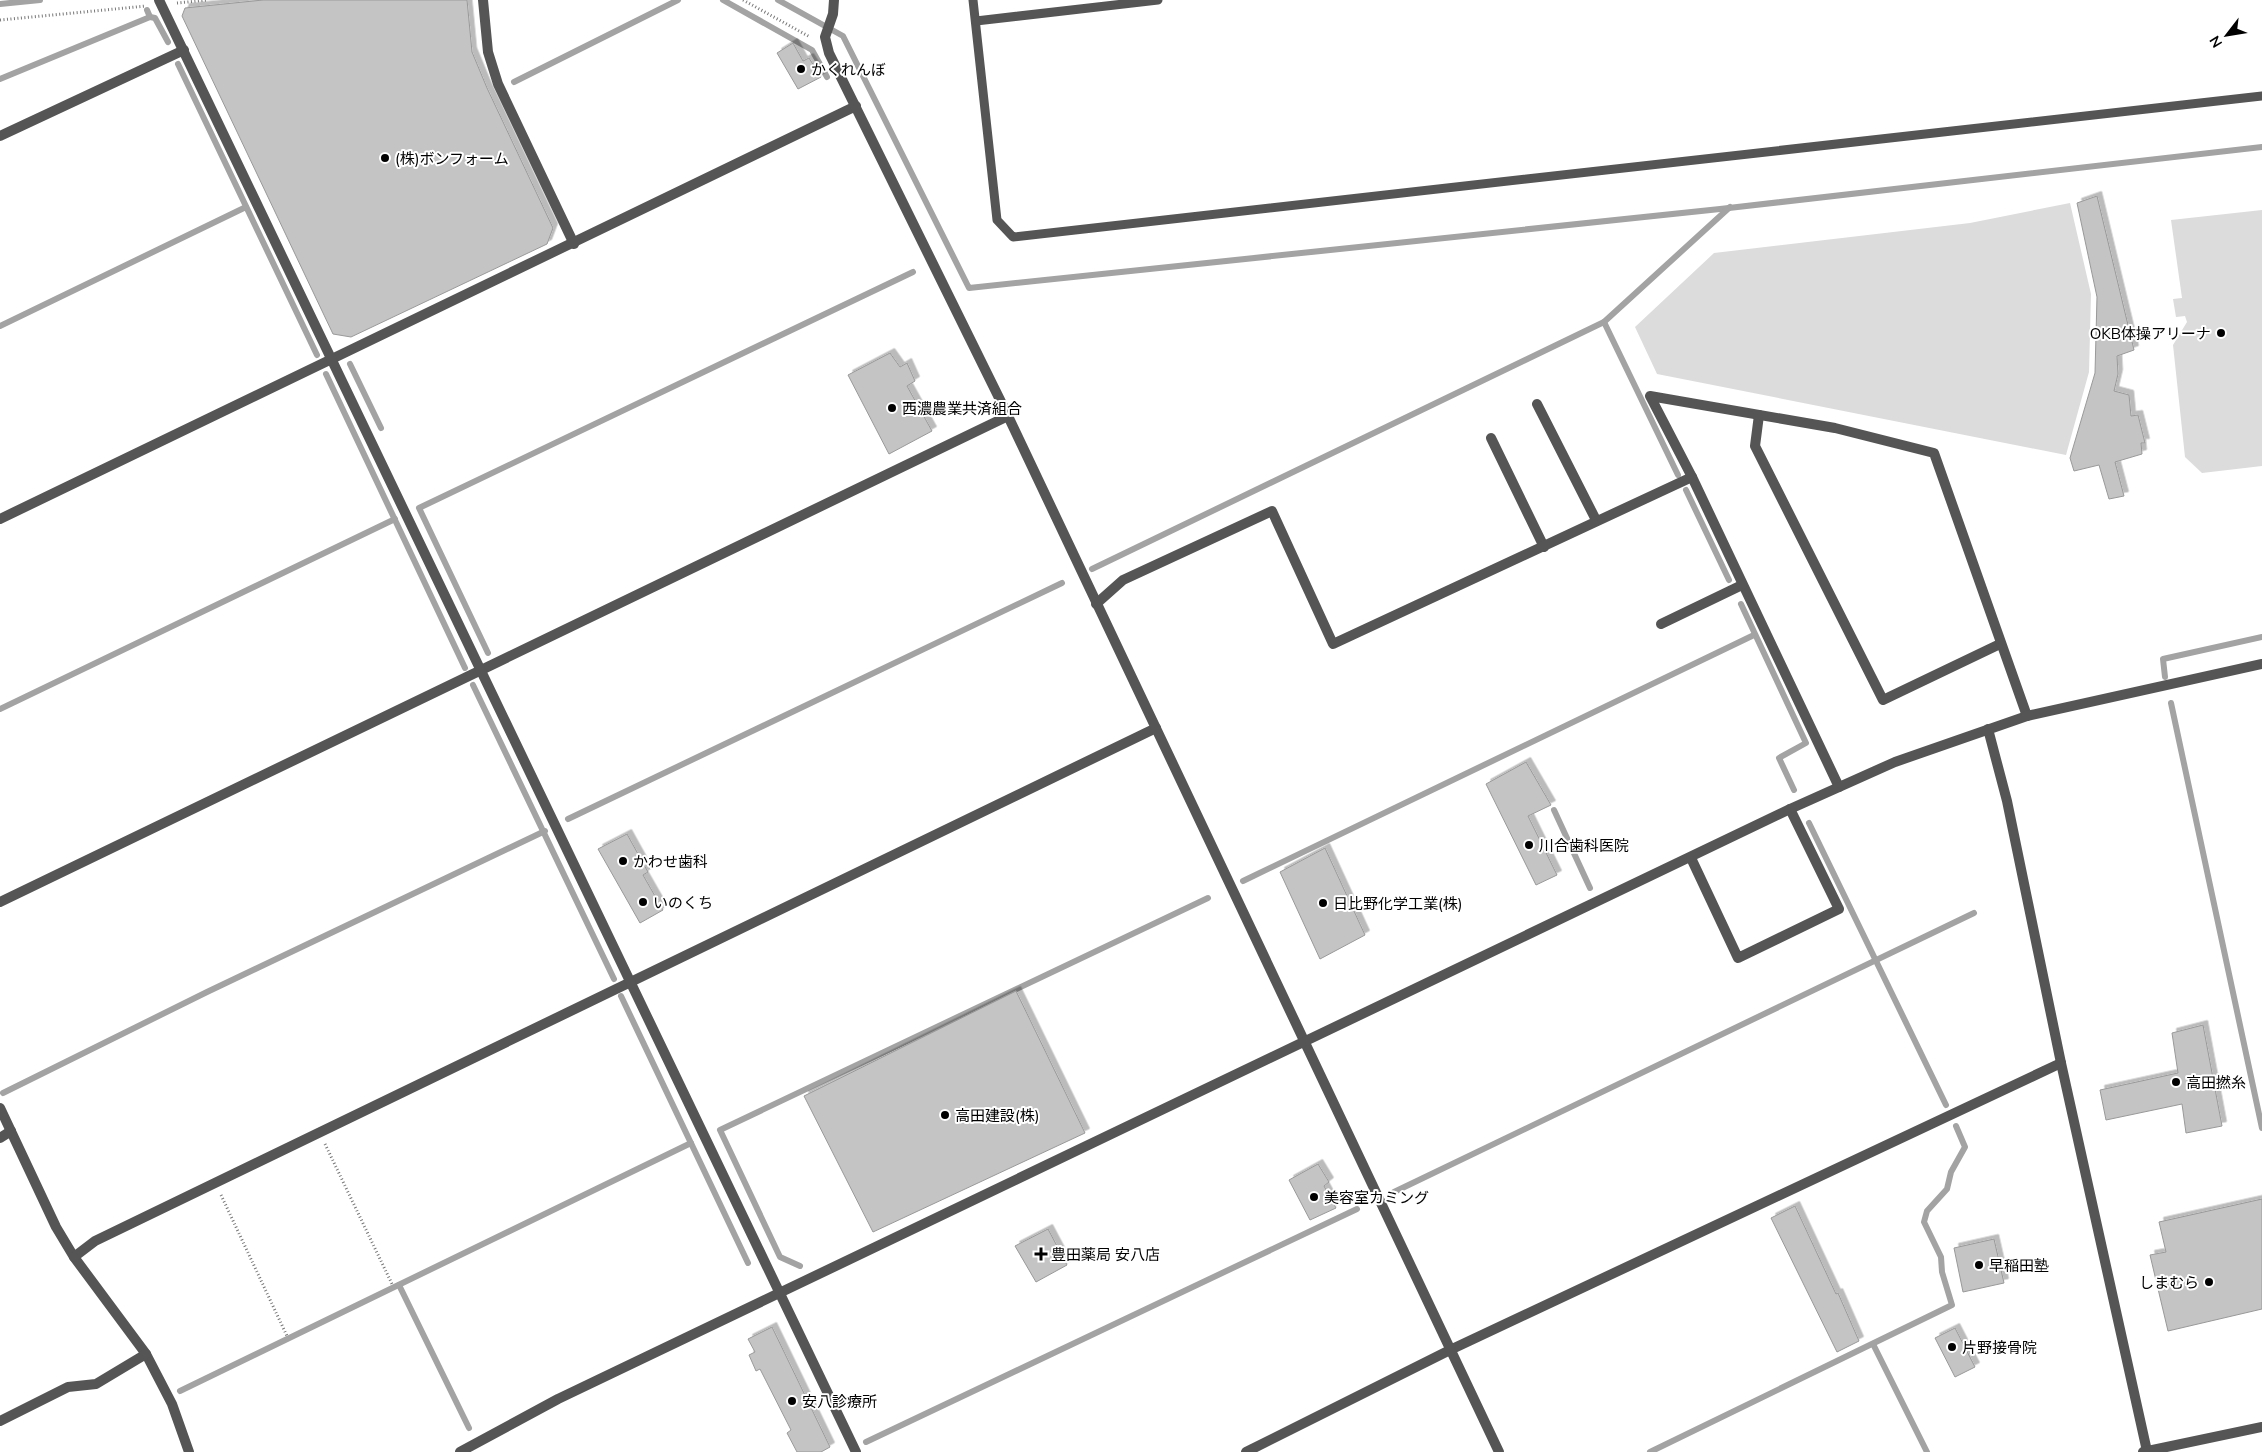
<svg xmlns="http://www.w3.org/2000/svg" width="2262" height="1452" viewBox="0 0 2262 1452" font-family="Mulish,'Noto Sans JP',sans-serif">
<defs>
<filter id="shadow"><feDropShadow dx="4.5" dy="-4.5" stdDeviation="0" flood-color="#0004"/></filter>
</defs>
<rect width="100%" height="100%" fill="#fff"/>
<!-- green -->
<g fill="#dcdcdc">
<polygon points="2070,203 2091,294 2089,372 2066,455 1657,374 1635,327 1714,253 1970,223"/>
<polygon points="2262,210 2262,466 2202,473 2185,457 2173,345 2187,322 2185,316 2176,317 2173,299 2182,298 2171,220"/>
</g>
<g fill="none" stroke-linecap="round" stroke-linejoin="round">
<!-- stream -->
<g stroke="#a3a3a3" stroke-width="6">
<polyline points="723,0 812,50 827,77"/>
<polyline points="778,0 843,36 969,288 1720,209 2262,147"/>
<polyline points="0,4 40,0"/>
<polyline points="150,17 155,18 168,42"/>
<polyline points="178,64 317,355"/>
<polyline points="0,79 150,17 147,10"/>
<polyline points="514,82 678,0"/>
<polyline points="1604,322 1678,475"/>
<polyline points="0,326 246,207"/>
<polyline points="350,364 381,428"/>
<polyline points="326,374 465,668"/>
<polyline points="1686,490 1729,580"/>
<polyline points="1092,569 1604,322 1730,207"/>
<polyline points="1741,604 1806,743 1779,758 1794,790"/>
<polyline points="488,653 419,508 913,272"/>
<polyline points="2165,677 2163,659 2262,637"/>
<polyline points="473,685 614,979"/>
<polyline points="2171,703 2262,1128"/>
<polyline points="0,709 395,519"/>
<polyline points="1554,810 1590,888"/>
<polyline points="568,819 1062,583"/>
<polyline points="1809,823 1946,1105"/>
<polyline points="1243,881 1754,635"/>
<polyline points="621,996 748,1263"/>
<polyline points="3,1093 207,992 545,831"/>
<polyline points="1394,1192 1974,913"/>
<polyline points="800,1266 780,1257 720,1130 1208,898"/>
<polyline points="399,1285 469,1428"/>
<polyline points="1873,1344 1927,1452"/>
<polyline points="180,1391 691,1143"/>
<polyline points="866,1442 1357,1209"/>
<polyline points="1650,1452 1952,1305 1942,1272 1941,1257 1924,1222 1927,1211 1947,1189 1951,1172 1965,1147 1956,1126"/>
</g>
</g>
<!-- building -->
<g fill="#c4c4c4" stroke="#999" filter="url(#shadow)">
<polygon points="263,0 467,0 472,52 487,88 553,228 547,244 351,337 333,334 182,16 185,8"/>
<polygon points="793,43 803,61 809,58 821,77 798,89 777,53"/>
<polygon points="2097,196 2134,350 2117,356 2118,374 2114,391 2129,395 2131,416 2138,415 2145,443 2141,443 2142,454 2115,462 2124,496 2109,499 2099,465 2074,471 2070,458 2095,373 2097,297 2077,203"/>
<polygon points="890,353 900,367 907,363 915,381 907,386 932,431 889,454 848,375"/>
<polygon points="1526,762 1551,805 1528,816 1557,875 1536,885 1486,784"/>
<polygon points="627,834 648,872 643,875 663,910 640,923 598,849"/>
<polygon points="1325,848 1365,935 1320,959 1280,872"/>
<polygon points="1016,991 1085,1133 873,1232 804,1096"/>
<polygon points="2203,1025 2222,1126 2186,1133 2182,1104 2106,1120 2100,1090 2178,1073 2172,1033"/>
<polygon points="1318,1164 1329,1182 1324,1186 1336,1208 1310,1220 1289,1180"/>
<polygon points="2262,1199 2262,1309 2168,1331 2150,1255 2166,1252 2159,1222"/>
<polygon points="1795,1206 1836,1294 1838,1293 1859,1341 1837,1352 1771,1218"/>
<polygon points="1048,1229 1067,1265 1036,1282 1015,1246"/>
<polygon points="1994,1239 2004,1283 1963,1292 1954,1248"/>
<polygon points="772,1327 830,1447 821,1452 797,1452 787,1433 791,1430 760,1369 756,1371 749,1355 755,1352 748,1339"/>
<polygon points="1955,1328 1975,1367 1955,1377 1935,1338"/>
</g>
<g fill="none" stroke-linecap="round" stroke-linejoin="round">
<!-- path -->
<g stroke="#777" stroke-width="3" stroke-dasharray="1 2.5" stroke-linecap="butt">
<polyline points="743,0 810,37"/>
<polyline points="177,3 208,0"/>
<polyline points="0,20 146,6"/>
<polyline points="325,1144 392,1284"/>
<polyline points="221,1195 287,1336"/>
</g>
<!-- service -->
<g stroke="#555" stroke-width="9">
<polyline points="973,0 997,220 1013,237 2262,96"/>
<polyline points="976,21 1158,0"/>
</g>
<!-- minor -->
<g stroke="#555" stroke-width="10">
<polyline points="483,0 488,52 498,84 574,244"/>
<polyline points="0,136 184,50"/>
<polyline points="1537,404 1596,520"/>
<polyline points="1759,415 1755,446 1883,700 2000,644"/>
<polyline points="1491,438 1544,547"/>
<polyline points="1692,477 1839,787"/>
<polyline points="0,519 856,106"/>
<polyline points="1096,604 1123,580 1272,511 1333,644 1692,477 1650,396 1835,428 1934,453 2027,716"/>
<polyline points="1661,624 1742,585"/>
<polyline points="1988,729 2007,801 2061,1063 2147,1451"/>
<polyline points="1691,858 1738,958 1839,909 1790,809"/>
<polyline points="0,902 1008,416"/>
<polyline points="0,1108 56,1227 74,1257 146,1354 172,1404 189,1452"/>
<polyline points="0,1138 11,1131"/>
<polyline points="74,1257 95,1241 1156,728"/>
<polyline points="0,1421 68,1387 96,1384 146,1354"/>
<polyline points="1246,1452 1450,1350 2061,1063"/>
</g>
<!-- tertiary -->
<g stroke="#555" stroke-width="10">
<polyline points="159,0 856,1452"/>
<polyline points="834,0 833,14 825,37 829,53 1008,416 1499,1452"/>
<polyline points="460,1452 558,1399 1790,809 1895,762 2027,716 2262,664"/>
<polyline points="2143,1452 2262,1427"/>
</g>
</g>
<!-- markers -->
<g fill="#000" stroke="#fff" stroke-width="2">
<circle cx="801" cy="69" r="5"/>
<circle cx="385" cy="158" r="5"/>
<circle cx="2221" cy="333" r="5"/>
<circle cx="892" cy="408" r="5"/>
<circle cx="1529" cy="845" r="5"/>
<circle cx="623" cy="861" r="5"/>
<circle cx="643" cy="902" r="5"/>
<circle cx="1323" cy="903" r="5"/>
<circle cx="2176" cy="1082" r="5"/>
<circle cx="945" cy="1115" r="5"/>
<circle cx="1314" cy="1197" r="5"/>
<path d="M1038.5 1246.5h5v5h5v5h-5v5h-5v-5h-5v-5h5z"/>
<circle cx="1979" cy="1265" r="5"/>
<circle cx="2209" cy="1282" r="5"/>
<circle cx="1952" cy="1347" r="5"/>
<circle cx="792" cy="1401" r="5"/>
</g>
<g text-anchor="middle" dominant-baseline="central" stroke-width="4" stroke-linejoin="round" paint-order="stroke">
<!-- poi labels -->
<g font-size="15" fill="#000" stroke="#fff" text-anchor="start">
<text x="811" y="69">かくれんぼ</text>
<text x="395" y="158">(株)ボンフォーム</text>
<text x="2211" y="333" text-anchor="end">OKB体操アリーナ</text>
<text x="902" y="408">西濃農業共済組合</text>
<text x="1539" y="845">川合歯科医院</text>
<text x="633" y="861">かわせ歯科</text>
<text x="653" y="902">いのくち</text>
<text x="1333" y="903">日比野化学工業(株)</text>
<text x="2186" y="1082">高田撚糸</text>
<text x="955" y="1115">高田建設(株)</text>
<text x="1324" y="1197">美容室カミング</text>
<text x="1051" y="1254">豊田薬局 安八店</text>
<text x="1989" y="1265">早稲田塾</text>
<text x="2199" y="1282" text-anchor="end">しまむら</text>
<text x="1962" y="1347">片野接骨院</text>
<text x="802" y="1401">安八診療所</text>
</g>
</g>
<!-- north arrow -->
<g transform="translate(2227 35) rotate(239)" stroke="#ffffff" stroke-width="4" paint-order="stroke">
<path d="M0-4L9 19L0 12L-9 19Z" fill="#000000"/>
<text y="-8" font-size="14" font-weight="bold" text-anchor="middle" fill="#000000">N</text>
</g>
</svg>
